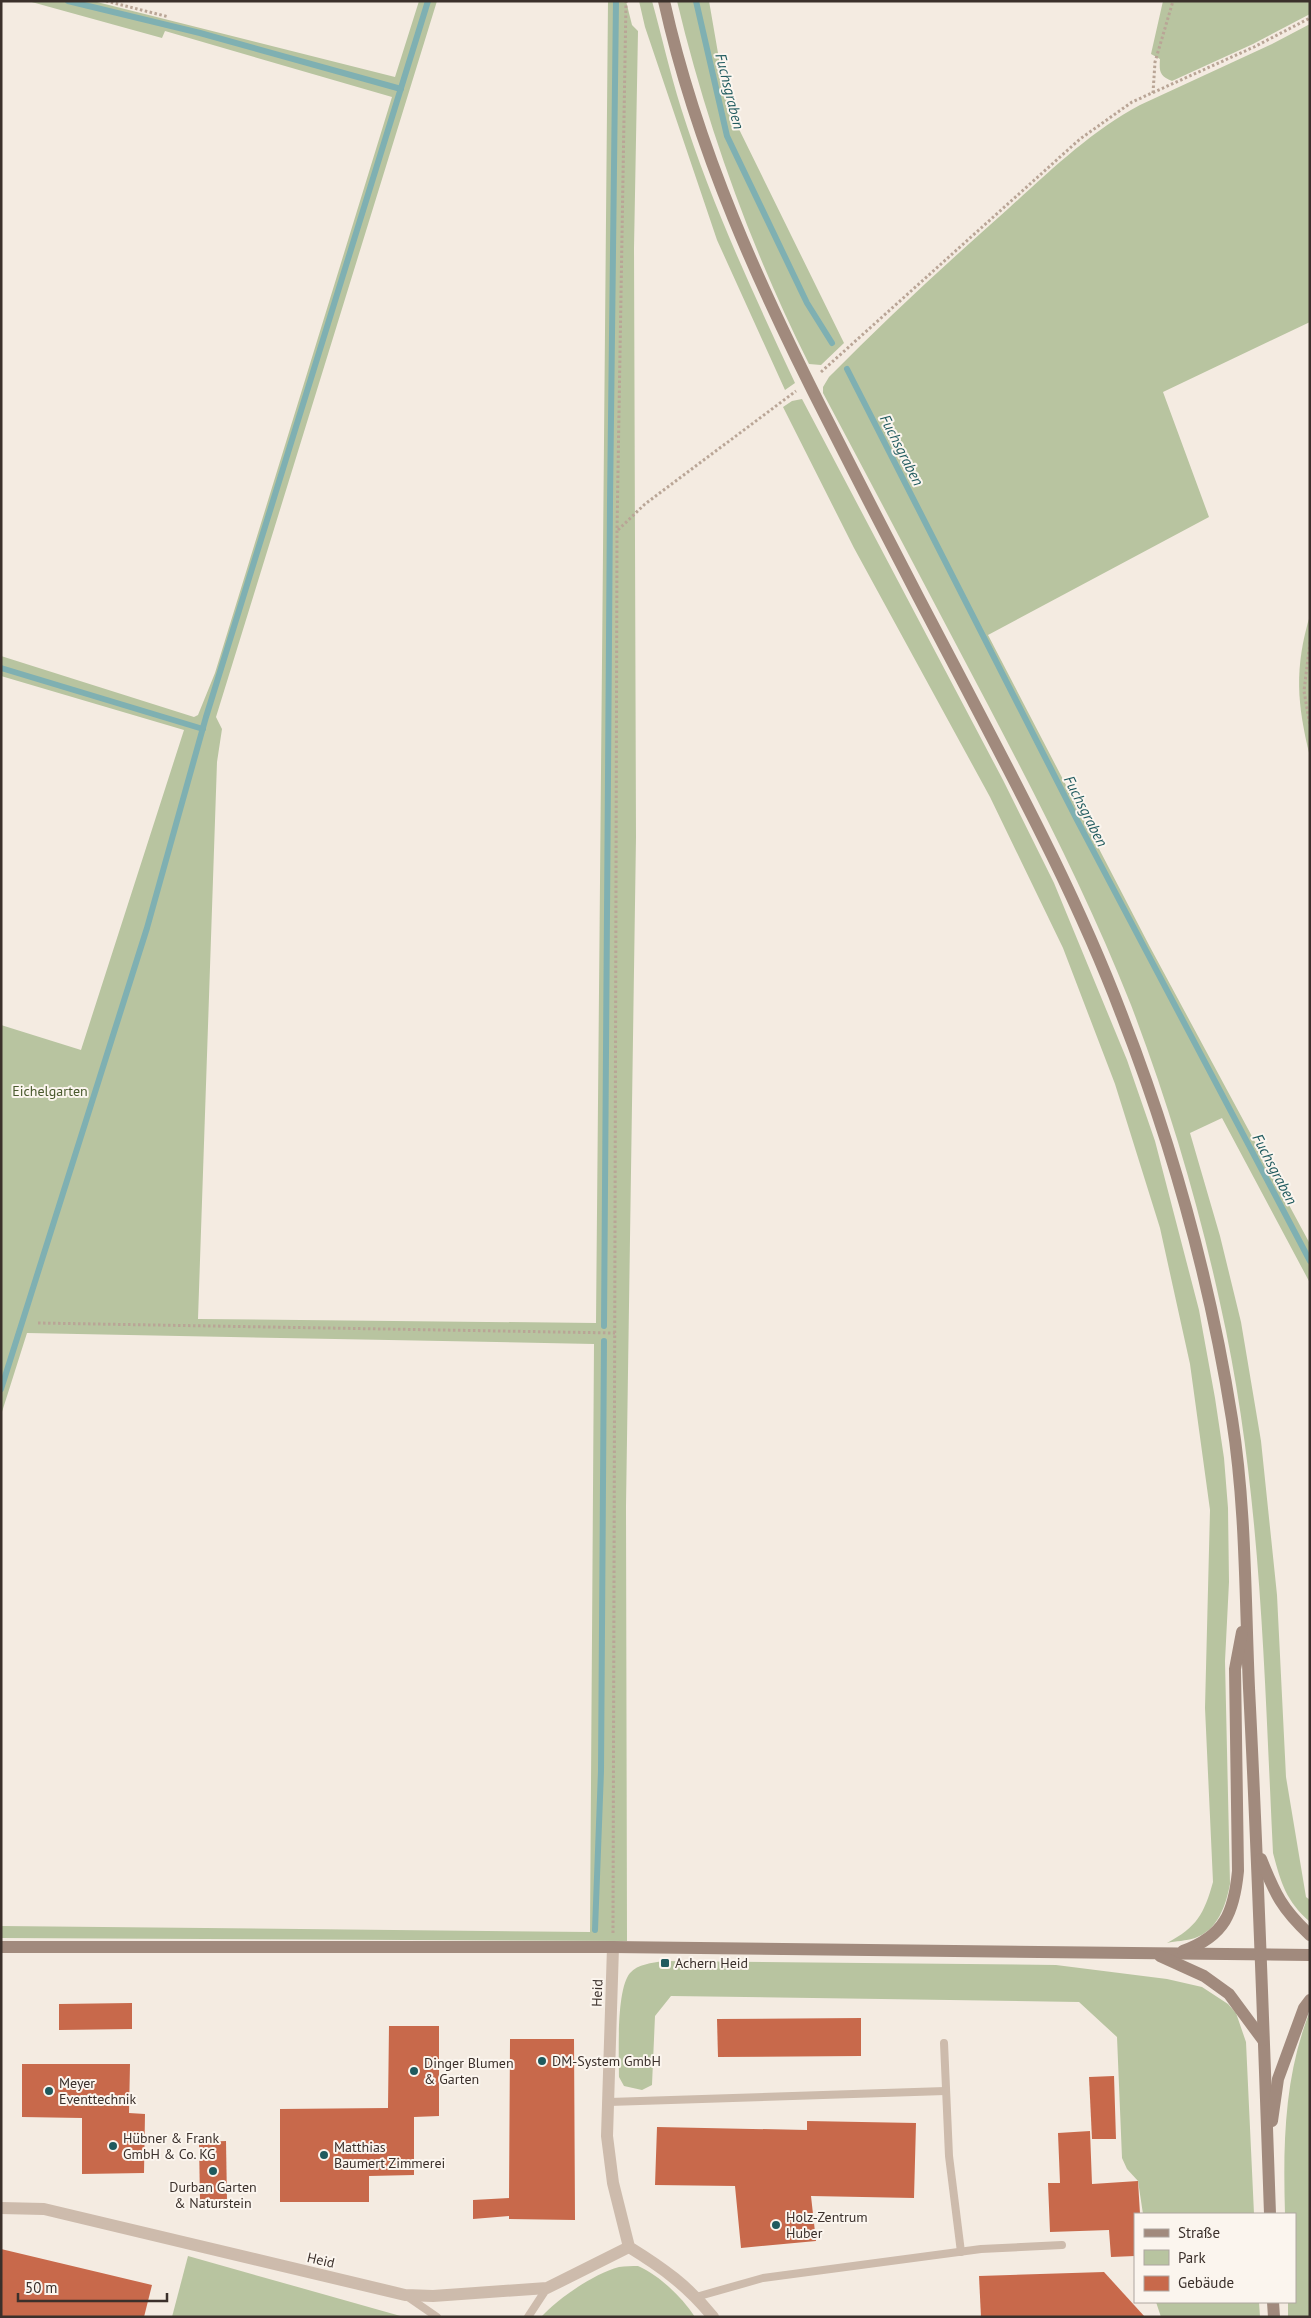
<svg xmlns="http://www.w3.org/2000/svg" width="1311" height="2318" viewBox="0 0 1311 2318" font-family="'PT Sans',sans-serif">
<rect width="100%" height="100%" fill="#f4ebe1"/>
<!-- green -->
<g fill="#b8c4a0">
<polygon points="28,1 93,1 395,77 419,1 437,1 216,717 222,729 217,762 198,1319 596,1323 608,1 626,1 632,25 638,31 634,248 636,837 626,1506 627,1941 1,1938 1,1926 590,1932 594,1344 27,1333 1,1415 1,1025 81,1050 184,730 1,676 1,656 194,717 198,715 215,673 392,97 165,31 162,38"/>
<path d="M 639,1 L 652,1 C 662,37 670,73 681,108 C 711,203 753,293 795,383 L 785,390 L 717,240 L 645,27 Z"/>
<path d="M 677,1 L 709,1 L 723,82 L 736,123 L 844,343 L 821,365 L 809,364 C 751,248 707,127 677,1 Z"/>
<path d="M 1163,1 L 1310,1 L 1310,14 L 1253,44 L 1172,81 C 1160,76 1159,72 1160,59 L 1151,54 Z"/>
<path d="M 1310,24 L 1310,322 L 1163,392 L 1209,517 L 988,635 L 1150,947 L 1310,1244 L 1310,1283 L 1222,1118 L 1190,1133 L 1220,1236 L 1241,1322 L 1261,1441 L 1277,1595 L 1286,1777 L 1306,1897 L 1310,1900 L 1310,1922 C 1286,1901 1281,1883 1273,1853 C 1264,1670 1261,1484 1220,1303 C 1198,1202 1168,1102 1131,1005 C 1090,901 1039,802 987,703 C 932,599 878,496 823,393 L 823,387 L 829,377 C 887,318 947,263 1009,208 C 1050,171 1091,131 1140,105 L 1272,44 Z"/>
<path d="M 802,399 L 1003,780 L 1054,883 L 1127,1060 L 1155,1141 L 1199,1310 L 1215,1398 L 1224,1458 L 1228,1508 L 1229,1582 L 1225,1661 L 1230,1884 C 1226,1905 1218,1930 1195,1938 C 1186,1941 1176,1941 1167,1943 C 1197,1927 1204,1914 1213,1882 L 1205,1708 L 1210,1510 L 1190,1364 L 1160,1228 L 1115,1084 L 1063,948 L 990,797 L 854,548 L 783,407 L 792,401 Z"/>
<path d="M 1310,615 L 1310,757 C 1297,704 1294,669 1310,615 Z"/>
<path d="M 663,1961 L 1056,1965 L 1167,1979 L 1202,1987 L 1228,2004 L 1236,2013 L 1246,2042 L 1254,2214 L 1143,2214 L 1138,2181 L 1127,2169 L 1122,2158 L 1117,2037 L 1079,2002 L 671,1996 L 655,2016 L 652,2085 L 642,2090 L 624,2086 L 619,2077 C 619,2054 616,1990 630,1973 C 638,1964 652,1963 663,1961 Z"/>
<path d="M 1310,2011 L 1310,2317 L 1288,2317 L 1288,2302 L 1295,2302 L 1295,2214 L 1285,2214 C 1283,2145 1284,2076 1310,2011 Z"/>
<polygon points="188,2256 404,2317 172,2317"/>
<path d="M 638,2266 C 660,2276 681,2296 695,2317 L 541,2317 C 559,2298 593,2274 619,2267 C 625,2266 632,2266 638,2266 Z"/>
<polygon points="1156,2302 1259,2302 1260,2317 1161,2317"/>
</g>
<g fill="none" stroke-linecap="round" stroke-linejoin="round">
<!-- stream -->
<g stroke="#7fb0b2" stroke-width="6">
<polyline points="68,1 200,33 401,89"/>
<polyline points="696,1 727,136 807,303 832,343"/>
<polyline points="847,369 1077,820 1310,1261"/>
<polyline points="1,668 203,729"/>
<polyline points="604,1326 610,502 616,1"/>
<polyline points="1,1389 147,928 206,717 428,1"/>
<polyline points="595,1930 601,1771 604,1341"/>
</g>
</g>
<!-- building -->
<g fill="#c8694b">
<polygon points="132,2003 132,2029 59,2030 59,2004"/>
<polygon points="861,2018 861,2056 718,2057 717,2019"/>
<polygon points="389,2026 439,2026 439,2116 414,2117 414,2175 369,2176 369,2202 280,2202 280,2109 388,2108"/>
<polygon points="510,2039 574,2039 575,2220 509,2219 509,2216 473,2219 473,2200 509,2198"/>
<polygon points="22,2064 130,2064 129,2113 145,2114 144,2173 82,2174 82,2118 22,2117"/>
<polygon points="1114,2076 1116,2139 1092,2139 1089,2077"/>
<polygon points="807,2121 916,2123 914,2198 811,2196 816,2241 741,2248 735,2186 655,2185 657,2127 807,2130"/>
<polygon points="1090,2131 1092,2184 1138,2181 1140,2214 1135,2214 1135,2256 1111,2257 1109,2230 1050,2232 1048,2183 1060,2183 1058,2133"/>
<polygon points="226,2141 227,2201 200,2201 199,2142"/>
<polygon points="1,2249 152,2285 144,2317 1,2317"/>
<polygon points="1104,2272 1145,2317 981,2317 979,2276"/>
</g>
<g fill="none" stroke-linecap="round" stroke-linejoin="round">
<!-- path -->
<g stroke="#b9a596" stroke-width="3" stroke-dasharray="2.5 2.5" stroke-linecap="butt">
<polyline points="106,1 169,17"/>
<polyline points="1153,93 1155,62 1173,1"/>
<polyline points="821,372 1080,139 1132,102 1254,47 1310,18"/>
<polyline points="618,530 645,504 796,391"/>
<polyline points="1310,642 1304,691 1310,726"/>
<polyline points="38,1323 615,1333"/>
<polyline points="613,1933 617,530 626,1"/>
</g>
<!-- lane -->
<g stroke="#cdbbac" stroke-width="8">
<polyline points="944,2043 949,2156 961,2252"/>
<polyline points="609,2102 945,2091"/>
<polyline points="408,2297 437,2317"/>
<polyline points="696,2297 763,2278 981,2249 1062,2245"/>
<polyline points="528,2317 547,2288"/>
</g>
<!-- street -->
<g stroke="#cdbbac" stroke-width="12">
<path d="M 613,1947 L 607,2136 L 613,2183 L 629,2247 C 663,2268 688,2286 713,2317"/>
<polyline points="1,2208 44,2209 405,2295 433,2296 547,2288 629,2247"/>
</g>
<!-- secondary -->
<g stroke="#a18a7d" stroke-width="12">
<path d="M 664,1 C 697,150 761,290 830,425 C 874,512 919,599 965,686 C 1021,793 1078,900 1121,1013 C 1172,1144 1210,1280 1232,1419 C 1246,1507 1245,1598 1249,1688 C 1258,1863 1264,2039 1270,2214"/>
<path d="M 1261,1859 C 1275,1894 1282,1909 1310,1935"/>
<polyline points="1,1947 613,1947 1310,1955"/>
<path d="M 1183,1951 C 1225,1936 1234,1912 1238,1871 L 1235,1669 L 1242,1632"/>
<polyline points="1160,1956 1204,1976 1229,1994 1263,2040"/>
<polyline points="1272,2121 1278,2079 1304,2008 1310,2000"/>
<polyline points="1273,2302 1274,2317"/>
</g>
</g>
<!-- markers -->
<g fill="#1f5a5e" stroke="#fbf5ee" stroke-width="2">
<rect x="660" y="1958" width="10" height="10" rx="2.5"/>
<circle cx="542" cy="2061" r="5"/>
<circle cx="414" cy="2071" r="5"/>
<circle cx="49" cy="2091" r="5"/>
<circle cx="113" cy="2146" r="5"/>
<circle cx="324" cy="2155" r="5"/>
<circle cx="213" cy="2171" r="5"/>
<circle cx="776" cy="2225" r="5"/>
</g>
<g text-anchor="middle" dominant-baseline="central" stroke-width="4" stroke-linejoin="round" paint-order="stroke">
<!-- park labels -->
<g font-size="14" fill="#4a5a2e" stroke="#fbf5ee">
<text x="50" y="1091">Eichelgarten</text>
</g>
<!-- poi labels -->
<g font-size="14" fill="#3b302b" stroke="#fbf5ee" text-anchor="start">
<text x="675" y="1963">Achern Heid</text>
<text x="552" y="2061">DM-System GmbH</text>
<text x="424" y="2063">Dinger Blumen<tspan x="424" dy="16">&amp; Garten</tspan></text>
<text x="59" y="2083">Meyer<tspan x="59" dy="16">Eventtechnik</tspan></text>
<text x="123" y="2138">Hübner &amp; Frank<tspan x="123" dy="16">GmbH &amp; Co. KG</tspan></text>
<text x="334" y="2147">Matthias<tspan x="334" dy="16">Baumert Zimmerei</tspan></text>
<text x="213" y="2187" text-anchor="middle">Durban Garten<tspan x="213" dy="16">&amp; Naturstein</tspan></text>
<text x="786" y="2217">Holz-Zentrum<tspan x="786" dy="16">Huber</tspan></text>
</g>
<!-- street labels -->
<g font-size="14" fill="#3b302b" stroke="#fbf5ee">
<text transform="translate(597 1993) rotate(-88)">Heid</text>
<text transform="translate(321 2260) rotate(13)">Heid</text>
</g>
<!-- water labels -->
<g font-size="15" font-style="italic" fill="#1f5a5e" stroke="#fbf5ee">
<text transform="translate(730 91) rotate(76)">Fuchsgraben</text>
<text transform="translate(902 450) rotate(63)">Fuchsgraben</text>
<text transform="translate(1086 811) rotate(63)">Fuchsgraben</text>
<text transform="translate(1275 1169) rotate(62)">Fuchsgraben</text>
</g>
</g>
<!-- border -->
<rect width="1311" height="2318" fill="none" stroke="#3b302b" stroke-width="5"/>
<!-- legend -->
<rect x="1134" y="2213" width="162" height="90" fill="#fbf5ee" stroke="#aea6a0"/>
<rect x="1144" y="2229" width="25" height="8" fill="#a18a7d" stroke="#aea6a0"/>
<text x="1178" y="2238" font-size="15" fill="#3b302b">Straße</text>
<rect x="1144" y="2250" width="25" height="15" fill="#b8c4a0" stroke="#aea6a0"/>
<text x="1178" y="2263" font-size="15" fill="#3b302b">Park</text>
<rect x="1144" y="2276" width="25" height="15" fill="#c8694b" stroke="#aea6a0"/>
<text x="1178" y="2288" font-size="15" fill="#3b302b">Gebäude</text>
<!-- scale -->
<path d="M18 2293v8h149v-8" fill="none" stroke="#3b302b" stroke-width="2.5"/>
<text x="25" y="2293" font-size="15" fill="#3b302b" stroke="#fbf5ee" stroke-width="4" paint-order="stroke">50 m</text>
</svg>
